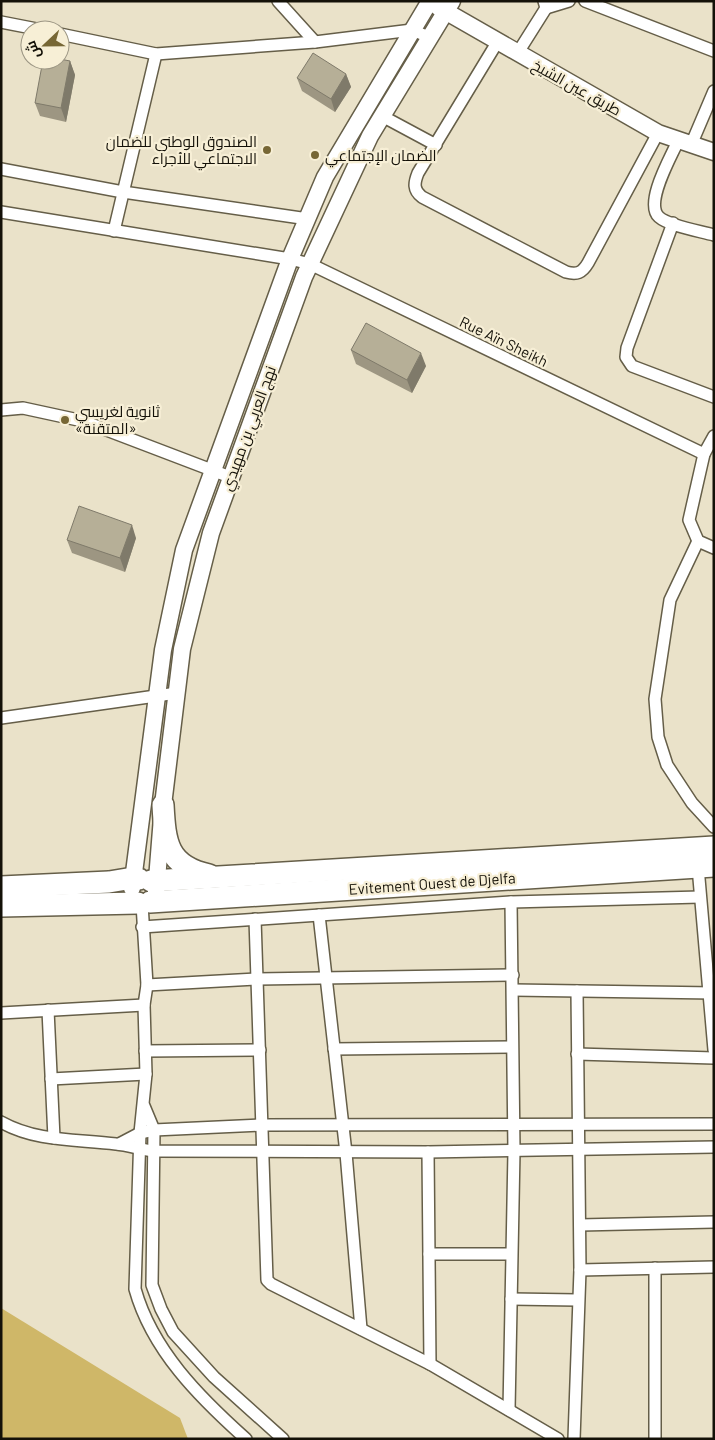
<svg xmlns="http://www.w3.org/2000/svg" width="715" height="1440" viewBox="0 0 715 1440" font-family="Barlow,Cairo,sans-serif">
<rect width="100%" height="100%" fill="#eae2c9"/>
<!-- green -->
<polygon fill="#cfb768" points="1,1308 180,1418 188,1439 1,1439"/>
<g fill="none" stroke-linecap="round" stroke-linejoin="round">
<!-- street casing -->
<g stroke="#655e48" stroke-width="14">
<g id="street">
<polyline points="278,1 315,42"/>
<polyline points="585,1 714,51"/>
<polyline points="546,8 569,1"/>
<polyline points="1,22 42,30"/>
<polyline points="60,34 156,54 315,42 412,30 429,37"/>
<path d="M 498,41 L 418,173 C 414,183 413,190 422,197 L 566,272 C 577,275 582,273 588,263 L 658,133"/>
<polyline points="517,54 546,8 544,1"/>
<polyline points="382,116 436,145"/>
<path d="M 678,141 C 671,157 644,203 659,217 C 669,226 700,231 714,235"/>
<polyline points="691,145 714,91"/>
<polyline points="1,169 123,192 308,219"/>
<polyline points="1,212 290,259 310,264 704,454"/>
<polyline points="673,223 627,348 626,357 632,366 714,397"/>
<polyline points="114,231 156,54"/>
<polyline points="1,410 23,408 83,421 230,477"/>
<polyline points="714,436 704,454 689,520 698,541 714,548"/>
<polyline points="698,541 670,600 655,699 658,737 667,765 692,803 714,827"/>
<polyline points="1,718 177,693"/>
<polyline points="698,867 714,1050"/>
<path d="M 142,904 L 147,985 L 144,1005 L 146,1074 L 140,1133 L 135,1289 C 152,1350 199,1397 246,1439"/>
<polyline points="319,915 346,1153 361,1329"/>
<polyline points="255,919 267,1280 271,1284 430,1364 558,1439"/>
<polyline points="142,927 511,902 700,897"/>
<polyline points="147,985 258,979 513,975"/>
<polyline points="513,990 714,993"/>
<polyline points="48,1010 54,1138"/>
<polyline points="1,1013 144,1005"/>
<polyline points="334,1049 512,1047"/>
<polyline points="145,1051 260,1050"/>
<polyline points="577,1054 714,1058"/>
<polyline points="51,1079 146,1074"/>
<polyline points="144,1106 154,1130 152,1285 161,1309 173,1332 214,1377 283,1439"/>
<path d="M 1,1122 C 37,1142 76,1139 116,1144 C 129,1145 141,1150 154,1151 L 428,1152 L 714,1147"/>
<polyline points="119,1144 140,1133 154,1130 262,1125 714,1124"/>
<polyline points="428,1152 430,1364"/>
<polyline points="580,1225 714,1222"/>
<polyline points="429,1254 511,1254"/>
<polyline points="580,1270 714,1267"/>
<polyline points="511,1299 577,1300"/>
<polyline points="509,1410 514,1151 511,902"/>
<polyline points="574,1439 580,1270 577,991"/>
<polyline points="655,1439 655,1268"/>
</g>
</g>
<!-- secondary casing -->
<g stroke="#655e48" stroke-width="19">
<g id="secondary">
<polyline points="438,7 658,133 714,152"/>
<polyline points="132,888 163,650 184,550 290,259 325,177 430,1"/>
<polyline points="156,892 163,805 182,649 211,533 304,277 370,136 452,1"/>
</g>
</g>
<!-- highway casing -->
<g stroke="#655e48" stroke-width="24">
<g id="highway">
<path d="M 163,805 C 165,842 167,866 209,875"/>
<polyline points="151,881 714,847"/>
<polyline points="1,887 109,882 133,878 139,879"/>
<polyline points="150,902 714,866"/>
<polyline points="1,906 138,903"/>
</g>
</g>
<!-- street -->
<use href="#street" stroke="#fff" stroke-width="11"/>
<!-- secondary -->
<use href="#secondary" stroke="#fff" stroke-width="16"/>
<!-- highway -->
<use href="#highway" stroke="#fff" stroke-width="21"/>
</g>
<!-- wall -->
<g fill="#9d9682">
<polygon points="70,61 75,75 66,122 40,116 35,103"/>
<polygon points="346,74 351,87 335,112 302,91 297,78"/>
<polygon points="351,350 426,366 412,393 356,364"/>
<polygon points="136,538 125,572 72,553 67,540"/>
</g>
<!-- shaded-wall -->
<g fill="#7f7a6a">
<polygon points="70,61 75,75 66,122 61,108"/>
<polygon points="346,74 351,87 335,112 331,99"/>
<polygon points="421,353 426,366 412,393 407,380"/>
<polygon points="132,525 136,538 125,572 120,558"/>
</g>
<!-- building -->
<g fill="#b6af97" stroke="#7f7a6a">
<polygon points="313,53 346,74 331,99 297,78"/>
<polygon points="60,59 70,61 61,108 35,103 43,60 60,60"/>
<polygon points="366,323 421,353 407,380 351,350"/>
<polygon points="79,506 132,525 120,558 67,540"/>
</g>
<!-- markers -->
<g fill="#776735" stroke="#f7efd6" stroke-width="2">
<circle cx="267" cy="150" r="5"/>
<circle cx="315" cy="155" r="5"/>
<circle cx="65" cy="420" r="5"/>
</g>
<g text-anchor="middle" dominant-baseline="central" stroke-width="4.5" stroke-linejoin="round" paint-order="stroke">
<!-- street labels -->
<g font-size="15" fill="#141108" stroke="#f7efd6">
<text transform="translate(577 87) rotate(29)">طريق عين الشيخ</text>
<text transform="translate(504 341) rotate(26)">Rue Aïn Sheikh</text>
<text transform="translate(248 428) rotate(-70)">نهج العربي بن مهيدي</text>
<text transform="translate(432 883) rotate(-4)">Evitement Ouest de Djelfa</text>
</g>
<!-- poi labels -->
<g font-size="15" fill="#141108" stroke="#f7efd6" text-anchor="start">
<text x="257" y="141" text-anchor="end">الصندوق الوطني للضمان<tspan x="257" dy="17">الاجتماعي للأجراء</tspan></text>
<text x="325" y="155">الضمان الإجتماعي</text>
<text x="75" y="411">ثانوية لغريسي<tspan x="75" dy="17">«المتقنة»</tspan></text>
</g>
</g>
<!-- border -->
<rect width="715" height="1440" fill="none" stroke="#141108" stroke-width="5"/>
<!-- north arrow -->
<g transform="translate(45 45) rotate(248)"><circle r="24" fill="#f7efd6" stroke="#9c9684"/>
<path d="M0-4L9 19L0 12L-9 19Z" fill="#776735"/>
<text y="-8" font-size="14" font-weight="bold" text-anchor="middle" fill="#141108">ش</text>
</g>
</svg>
